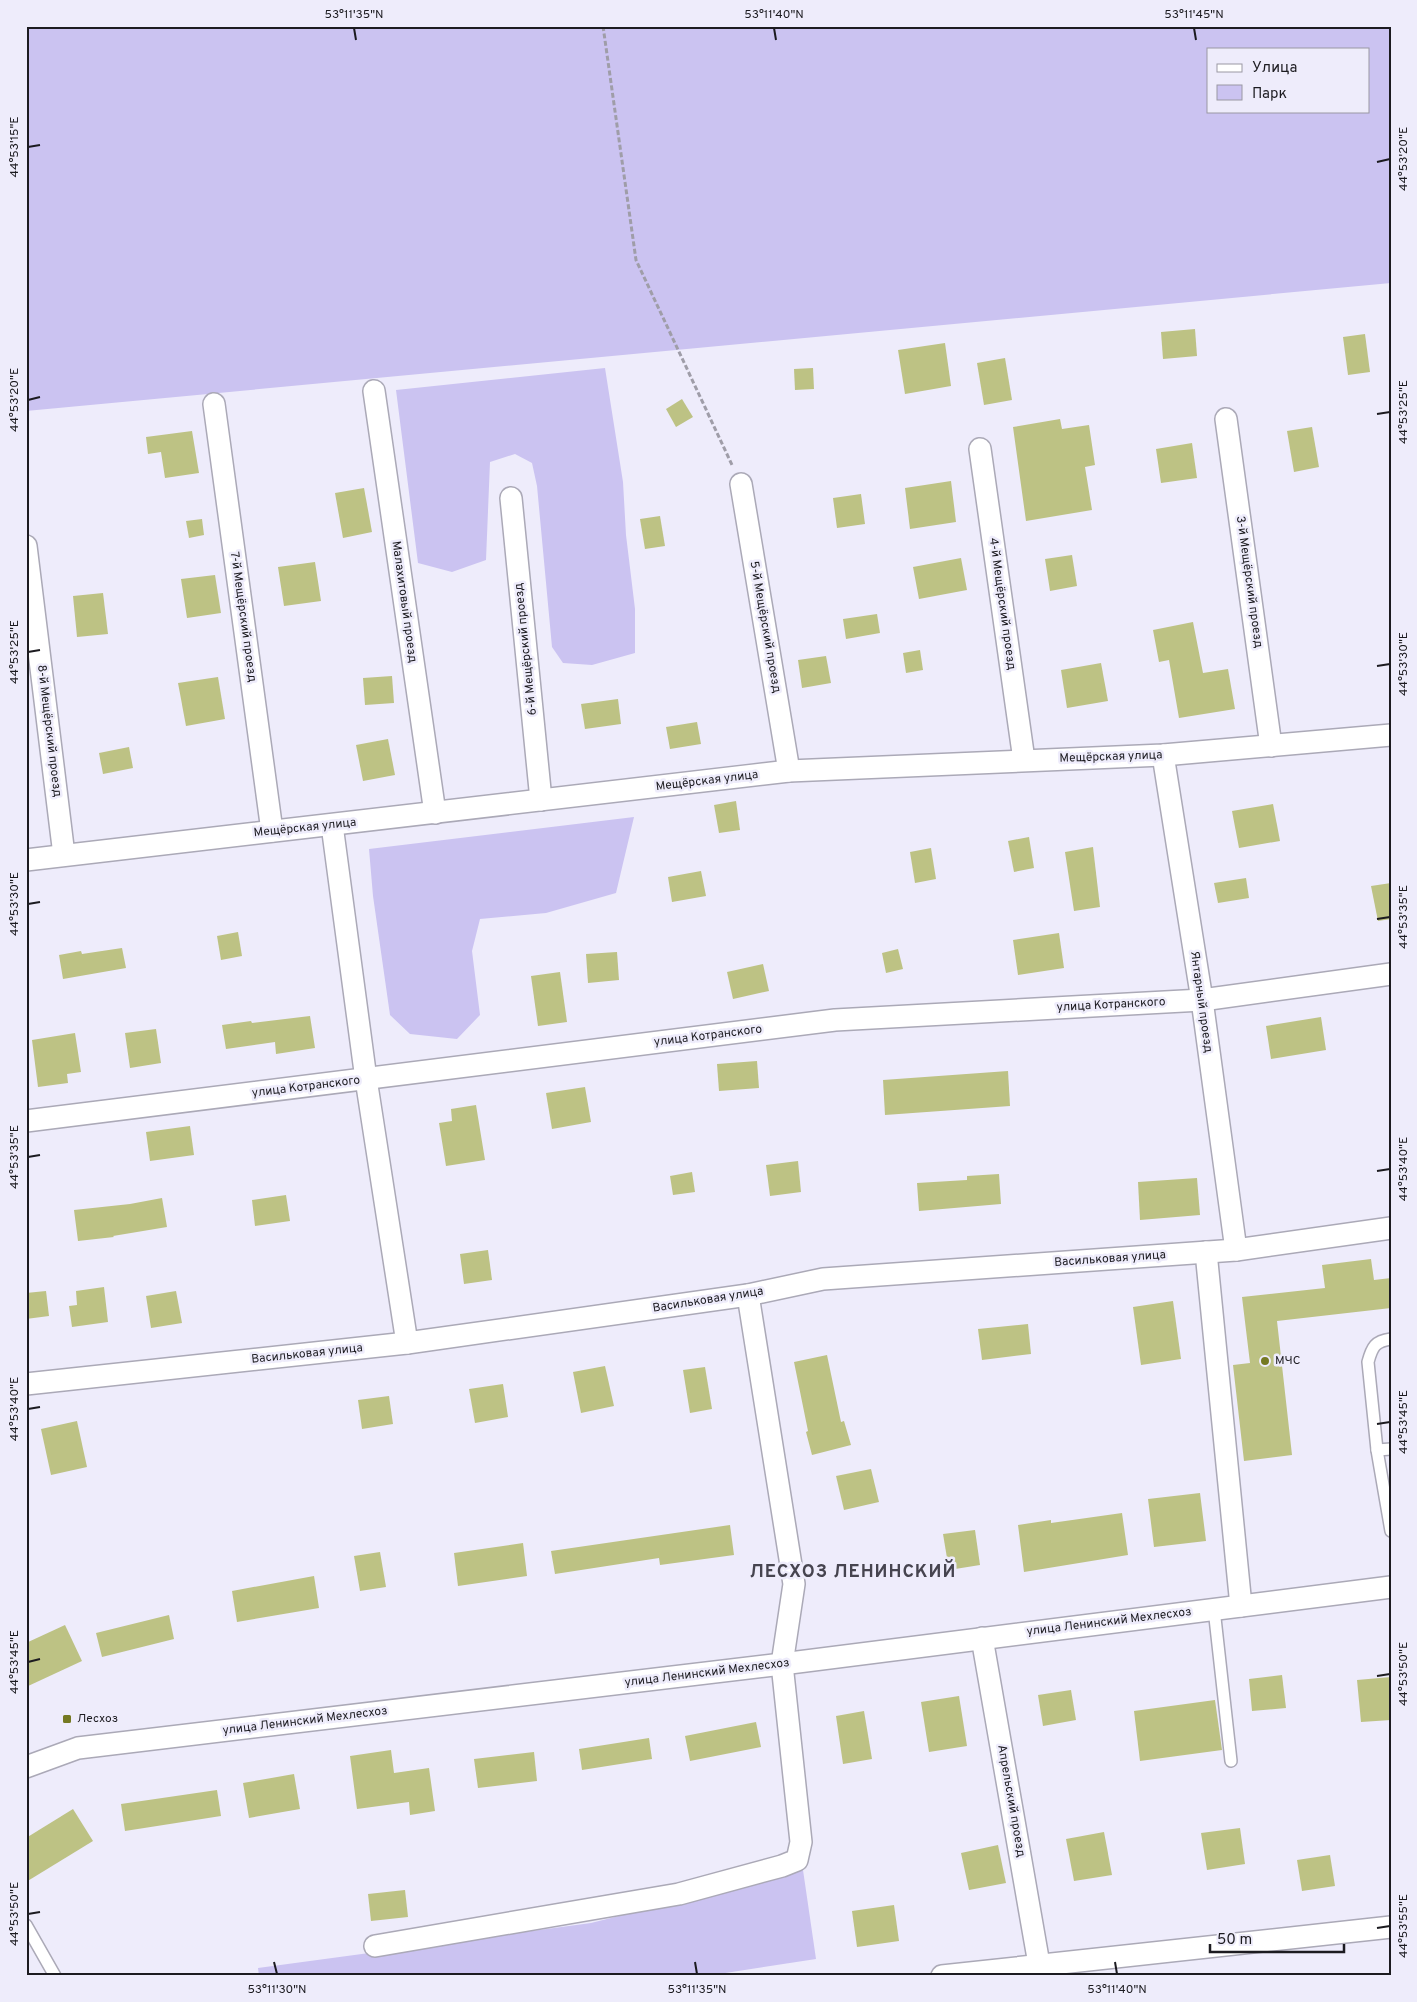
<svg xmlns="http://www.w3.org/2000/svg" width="1417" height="2002" viewBox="0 0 1417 2002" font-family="Overpass,sans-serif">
<rect width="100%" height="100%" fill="#eeecfb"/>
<!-- green -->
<g fill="#cbc3f1" fill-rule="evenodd">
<path d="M 26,26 L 1391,26 L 1391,283 L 26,411 ZM 1208,49 L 1368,49 L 1368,111 L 1208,111 Z"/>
<polygon points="605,368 623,482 626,535 635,609 635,653 592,665 563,663 552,647 537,486 532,463 515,454 490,462 486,560 452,572 418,563 396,390"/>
<polygon points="634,817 616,893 546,913 480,919 472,951 480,1015 457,1039 410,1034 390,1015 373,896 369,849"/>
<polygon points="803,1870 816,1959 706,1976 259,1976 258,1968 591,1923"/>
</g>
<!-- building -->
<g fill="#bdc284">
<polygon points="1195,329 1197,356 1163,359 1161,332"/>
<polygon points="1365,334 1370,372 1348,375 1343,337"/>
<polygon points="945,343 951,386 905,394 898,350"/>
<polygon points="1005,358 1012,400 984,405 977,363"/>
<polygon points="813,368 814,389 795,390 794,369"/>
<polygon points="682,399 693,417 676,427 666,409"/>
<polygon points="1060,419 1062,429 1089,425 1095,465 1085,467 1092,510 1026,521 1013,427"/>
<polygon points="1312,427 1319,467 1294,472 1287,431"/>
<polygon points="192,431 199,473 165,478 161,452 148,454 146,437"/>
<polygon points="1192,443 1197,478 1161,483 1156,449"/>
<polygon points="951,481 956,522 910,529 905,488"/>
<polygon points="364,488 372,532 343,538 335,493"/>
<polygon points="861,494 865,524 837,528 833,498"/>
<polygon points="660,516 665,546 645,549 640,519"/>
<polygon points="202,519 204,535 189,538 186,521"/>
<polygon points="1072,555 1077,586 1050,591 1045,559"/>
<polygon points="961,558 967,590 919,599 913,567"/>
<polygon points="315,562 321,601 284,606 278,567"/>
<polygon points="215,575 221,613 187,618 181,579"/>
<polygon points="103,593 108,634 77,637 73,596"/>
<polygon points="877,614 880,633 846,639 843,619"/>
<polygon points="1193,622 1203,673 1228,669 1235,709 1179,718 1169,660 1159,662 1153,630"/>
<polygon points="920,650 923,670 906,673 903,653"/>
<polygon points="826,656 831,683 802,688 798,660"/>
<polygon points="1101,663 1108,701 1067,708 1061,670"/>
<polygon points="392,676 394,703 365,705 363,678"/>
<polygon points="218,677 225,719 186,726 178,683"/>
<polygon points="618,699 621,724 585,729 581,704"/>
<polygon points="697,722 701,744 670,749 666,727"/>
<polygon points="388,739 395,775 363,781 356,745"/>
<polygon points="129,747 133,768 103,774 99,753"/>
<polygon points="736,801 740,830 719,833 714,805"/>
<polygon points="1273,804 1280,841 1239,848 1232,811"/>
<polygon points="1029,837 1034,868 1014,872 1008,841"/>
<polygon points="1093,847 1100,907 1074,911 1065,852"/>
<polygon points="931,848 936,879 915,883 910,852"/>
<polygon points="701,871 706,896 672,902 668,877"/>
<polygon points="1246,878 1249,898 1218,903 1214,883"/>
<polygon points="1391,883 1391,919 1378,921 1371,886"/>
<polygon points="238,932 242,956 221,960 217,936"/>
<polygon points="1059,933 1064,968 1018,975 1013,940"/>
<polygon points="122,948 126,968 63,979 59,955 81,951 82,954"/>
<polygon points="898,949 903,969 886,973 882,953"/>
<polygon points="617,952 619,980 588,983 586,954"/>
<polygon points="763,964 769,991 733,999 727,972"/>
<polygon points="560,972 567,1022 538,1026 531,976"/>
<polygon points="310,1016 315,1048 276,1054 275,1042 226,1049 222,1025 251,1021 252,1023"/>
<polygon points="1321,1017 1326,1050 1271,1059 1266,1026"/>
<polygon points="156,1029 161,1063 130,1068 125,1033"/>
<polygon points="75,1033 81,1072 67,1074 68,1083 38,1087 32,1040"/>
<polygon points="757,1061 759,1088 719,1091 717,1064"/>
<polygon points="1008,1071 1010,1106 885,1115 883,1080"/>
<polygon points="585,1087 591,1122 552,1129 546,1093"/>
<polygon points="476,1105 485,1160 446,1166 439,1123 452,1121 451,1109"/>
<polygon points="190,1126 194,1155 150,1161 146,1132"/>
<polygon points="798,1161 801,1192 770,1196 766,1165"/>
<polygon points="692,1172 695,1192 673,1195 670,1176"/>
<polygon points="999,1174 1001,1204 919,1211 917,1183 967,1180 967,1176"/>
<polygon points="1197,1178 1200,1215 1140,1220 1138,1182"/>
<polygon points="286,1195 290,1221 255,1226 252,1200"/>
<polygon points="162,1198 167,1227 113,1236 114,1237 78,1241 74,1210 130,1204"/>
<polygon points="488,1250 492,1280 464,1284 460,1254"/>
<polygon points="1371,1259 1374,1280 1391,1278 1391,1308 1277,1321 1292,1455 1244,1461 1233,1365 1250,1363 1242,1297 1325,1288 1322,1265"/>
<polygon points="104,1287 108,1322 72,1327 69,1306 77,1305 76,1291"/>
<polygon points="46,1291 49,1316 26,1319 26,1293"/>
<polygon points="176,1291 182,1323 151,1328 146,1296"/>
<polygon points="1173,1301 1181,1359 1141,1365 1133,1307"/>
<polygon points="1028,1324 1031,1354 982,1360 978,1329"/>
<polygon points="827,1355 841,1422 844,1421 851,1445 812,1455 806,1432 808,1431 794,1362"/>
<polygon points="605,1366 614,1406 581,1413 573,1372"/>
<polygon points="705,1367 712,1409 690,1413 683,1370"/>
<polygon points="503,1384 508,1417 475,1423 469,1389"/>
<polygon points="389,1396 393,1424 362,1429 358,1400"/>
<polygon points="77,1421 87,1467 51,1475 41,1429"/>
<polygon points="871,1469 879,1502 844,1510 836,1476"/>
<polygon points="1200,1493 1206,1541 1154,1547 1148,1499"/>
<polygon points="1122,1513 1128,1555 1024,1572 1018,1525 1051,1520 1051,1523"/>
<polygon points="730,1525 734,1555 660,1565 659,1558 555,1574 551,1551"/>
<polygon points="975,1530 980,1565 949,1570 943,1534"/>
<polygon points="523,1543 527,1576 458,1586 454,1553"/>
<polygon points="380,1552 386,1587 360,1591 354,1556"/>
<polygon points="314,1576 319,1608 237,1622 232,1591"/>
<polygon points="169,1615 174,1639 102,1657 96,1633"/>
<polygon points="65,1625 82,1661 26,1687 26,1643"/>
<polygon points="1282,1675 1286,1708 1252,1711 1249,1679"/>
<polygon points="1391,1677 1391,1720 1361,1722 1357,1680"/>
<polygon points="1071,1690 1076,1720 1043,1726 1038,1695"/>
<polygon points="959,1696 967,1746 929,1752 921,1702"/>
<polygon points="1215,1700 1222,1750 1140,1761 1134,1711"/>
<polygon points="864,1711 872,1759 843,1764 836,1716"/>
<polygon points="756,1722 761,1747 690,1761 685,1736"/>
<polygon points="649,1738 652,1759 582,1770 579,1749"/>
<polygon points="391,1750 394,1773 429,1768 435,1811 410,1815 409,1802 357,1809 350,1756"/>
<polygon points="534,1752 537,1781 478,1788 474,1759"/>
<polygon points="294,1774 300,1809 249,1818 243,1783"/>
<polygon points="217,1790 221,1816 125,1831 121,1804"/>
<polygon points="73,1809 93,1841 26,1882 26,1838"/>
<polygon points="1240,1828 1245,1864 1207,1870 1201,1833"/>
<polygon points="1104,1832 1112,1875 1074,1881 1066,1839"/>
<polygon points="998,1845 1006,1883 969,1890 961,1853"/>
<polygon points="1330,1855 1335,1886 1302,1891 1297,1860"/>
<polygon points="405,1890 408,1917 371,1921 368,1894"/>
<polygon points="894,1905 899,1941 857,1947 852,1911"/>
</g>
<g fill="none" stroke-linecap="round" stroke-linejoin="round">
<!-- lane casing -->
<g stroke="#aba9b7" stroke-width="14">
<g id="lane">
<path d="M 1391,1339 C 1375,1341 1372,1347 1368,1362 L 1377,1450 L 1391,1531"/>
<polyline points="1377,1450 1391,1449"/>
<polyline points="1214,1609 1231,1761"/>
<polyline points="26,1925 55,1976"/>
</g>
</g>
<!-- street casing -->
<g stroke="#aba9b7" stroke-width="24">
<g id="street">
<polyline points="374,391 435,813"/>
<polyline points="214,404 272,831"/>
<polyline points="1226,419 1271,746"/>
<polyline points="980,449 1024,760"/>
<polyline points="741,484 789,771"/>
<polyline points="511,498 541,800"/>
<polyline points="26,546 64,855"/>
<polyline points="1163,755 1202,1000 1236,1250"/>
<polyline points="332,825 366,1079 407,1343"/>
<polyline points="26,860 789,771 1163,755 1391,735"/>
<polyline points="26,1121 835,1020 1202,1000 1391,974"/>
<polyline points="1206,1252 1241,1606"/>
<polyline points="26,1384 407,1343 748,1295 823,1279 1236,1250 1391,1228"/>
<polyline points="982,1638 1039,1964"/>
<polyline points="26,1767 78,1748 782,1664 1391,1587"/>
<polyline points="375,1946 679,1894 782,1866 797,1860 801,1842 782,1664 794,1584 748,1295"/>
<polyline points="942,1976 1391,1927"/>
</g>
</g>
<!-- path -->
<polyline stroke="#9f9da8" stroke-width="3" stroke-dasharray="5 2.5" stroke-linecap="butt" points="603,26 636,260 733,467"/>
<!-- lane -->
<use href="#lane" stroke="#fff" stroke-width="11"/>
<!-- street -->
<use href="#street" stroke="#fff" stroke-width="21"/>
</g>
<!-- ticks -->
<path fill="none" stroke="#1c1b20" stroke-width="2" d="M 354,28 L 356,40M 774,28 L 776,40M 1194,28 L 1196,40M 28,147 L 40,145M 1377,162 L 1390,159M 28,400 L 40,397M 1377,414 L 1390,412M 28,652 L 40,650M 1377,666 L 1390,664M 28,904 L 40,902M 1377,919 L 1390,917M 28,1157 L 40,1155M 1377,1171 L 1390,1169M 28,1409 L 40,1407M 1377,1424 L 1390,1422M 28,1662 L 40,1659M 1377,1676 L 1390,1674M 28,1914 L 40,1912M 1377,1928 L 1390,1926M 274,1962 L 277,1974M 695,1962 L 697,1974M 1115,1962 L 1117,1974"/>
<!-- markers -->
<g fill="#757922" stroke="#eeecfb" stroke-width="2">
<circle cx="1265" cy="1361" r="5"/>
<rect x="62" y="1714" width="10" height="10" rx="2.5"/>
</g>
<g text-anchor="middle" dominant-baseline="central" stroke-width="5" stroke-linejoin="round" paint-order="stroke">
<!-- street labels -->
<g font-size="12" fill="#1c1b20" stroke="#eeecfb">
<text transform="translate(1249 582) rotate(82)">3-й Мещёрский проезд</text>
<text transform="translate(404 602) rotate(82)">Малахитовый проезд</text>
<text transform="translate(1002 604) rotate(82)">4-й Мещёрский проезд</text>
<text transform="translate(243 617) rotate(82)">7-й Мещёрский проезд</text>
<text transform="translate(765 627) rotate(80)">5-й Мещёрский проезд</text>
<text transform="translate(526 649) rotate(-96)">6-й Мещёрский проезд</text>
<text transform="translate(49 731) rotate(83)">8-й Мещёрский проезд</text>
<text transform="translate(1111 757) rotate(-2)">Мещёрская улица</text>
<text transform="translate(707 781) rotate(-7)">Мещёрская улица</text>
<text transform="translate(305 828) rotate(-6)">Мещёрская улица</text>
<text transform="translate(1201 1002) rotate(82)">Янтарный проезд</text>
<text transform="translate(1111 1005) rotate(-3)">улица Котранского</text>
<text transform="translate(708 1036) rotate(-7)">улица Котранского</text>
<text transform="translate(306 1087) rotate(-7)">улица Котранского</text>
<text transform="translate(1110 1259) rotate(-4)">Васильковая улица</text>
<text transform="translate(708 1300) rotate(-9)">Васильковая улица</text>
<text transform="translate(307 1354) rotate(-6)">Васильковая улица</text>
<text transform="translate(1109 1622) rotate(-7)">улица Ленинский Мехлесхоз</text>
<text transform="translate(707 1673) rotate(-7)">улица Ленинский Мехлесхоз</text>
<text transform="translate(305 1721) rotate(-7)">улица Ленинский Мехлесхоз</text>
<text transform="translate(1011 1801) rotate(80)">Апрельский проезд</text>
</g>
<!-- poi labels -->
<g font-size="12" fill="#1c1b20" stroke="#eeecfb" text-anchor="start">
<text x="1275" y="1361">МЧС</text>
<text x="77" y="1719">Лесхоз</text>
</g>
<!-- district labels -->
<g font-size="18" font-weight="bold" letter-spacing="1" fill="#46444f" stroke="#eeecfb">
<text x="853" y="1572">ЛЕСХОЗ ЛЕНИНСКИЙ</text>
</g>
</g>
<!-- border -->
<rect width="1417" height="2002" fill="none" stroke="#eeecfb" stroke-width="55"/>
<!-- legend -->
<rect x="1207" y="48" width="162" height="65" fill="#eeecfb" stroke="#9a98a3"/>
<rect x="1217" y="64" width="25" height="8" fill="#ffffff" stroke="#9a98a3"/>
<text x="1252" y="72" font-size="15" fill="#1c1b20">Улица</text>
<rect x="1217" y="85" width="25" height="15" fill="#cbc3f1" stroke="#9a98a3"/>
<text x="1252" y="98" font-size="15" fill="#1c1b20">Парк</text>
<!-- scale -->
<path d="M1210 1944v8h134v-8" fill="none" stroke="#1c1b20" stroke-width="2.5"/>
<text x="1217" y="1944" font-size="15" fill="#1c1b20" stroke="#eeecfb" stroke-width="4" paint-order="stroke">50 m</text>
<rect x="28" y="28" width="1362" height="1946" fill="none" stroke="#1c1b20" stroke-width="2"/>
<g font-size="12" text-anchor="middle" fill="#1c1b20">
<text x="354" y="18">53°11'35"N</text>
<text x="774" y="18">53°11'40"N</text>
<text x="1194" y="18">53°11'45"N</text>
<text transform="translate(14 147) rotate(-90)" y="4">44°53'15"E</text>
<text transform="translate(1403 159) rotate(-90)" y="4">44°53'20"E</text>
<text transform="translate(14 400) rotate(-90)" y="4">44°53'20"E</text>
<text transform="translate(1403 412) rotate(-90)" y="4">44°53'25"E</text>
<text transform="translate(14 652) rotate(-90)" y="4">44°53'25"E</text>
<text transform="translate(1403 664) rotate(-90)" y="4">44°53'30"E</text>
<text transform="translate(14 904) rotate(-90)" y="4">44°53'30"E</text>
<text transform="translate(1403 917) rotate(-90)" y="4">44°53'35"E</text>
<text transform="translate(14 1157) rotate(-90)" y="4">44°53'35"E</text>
<text transform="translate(1403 1169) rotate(-90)" y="4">44°53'40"E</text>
<text transform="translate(14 1409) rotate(-90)" y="4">44°53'40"E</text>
<text transform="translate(1403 1422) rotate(-90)" y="4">44°53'45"E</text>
<text transform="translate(14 1662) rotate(-90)" y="4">44°53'45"E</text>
<text transform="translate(1403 1674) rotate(-90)" y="4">44°53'50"E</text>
<text transform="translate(14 1914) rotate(-90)" y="4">44°53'50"E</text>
<text transform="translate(1403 1926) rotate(-90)" y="4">44°53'55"E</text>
<text x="277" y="1993">53°11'30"N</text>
<text x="697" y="1993">53°11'35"N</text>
<text x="1117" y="1993">53°11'40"N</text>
</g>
</svg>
